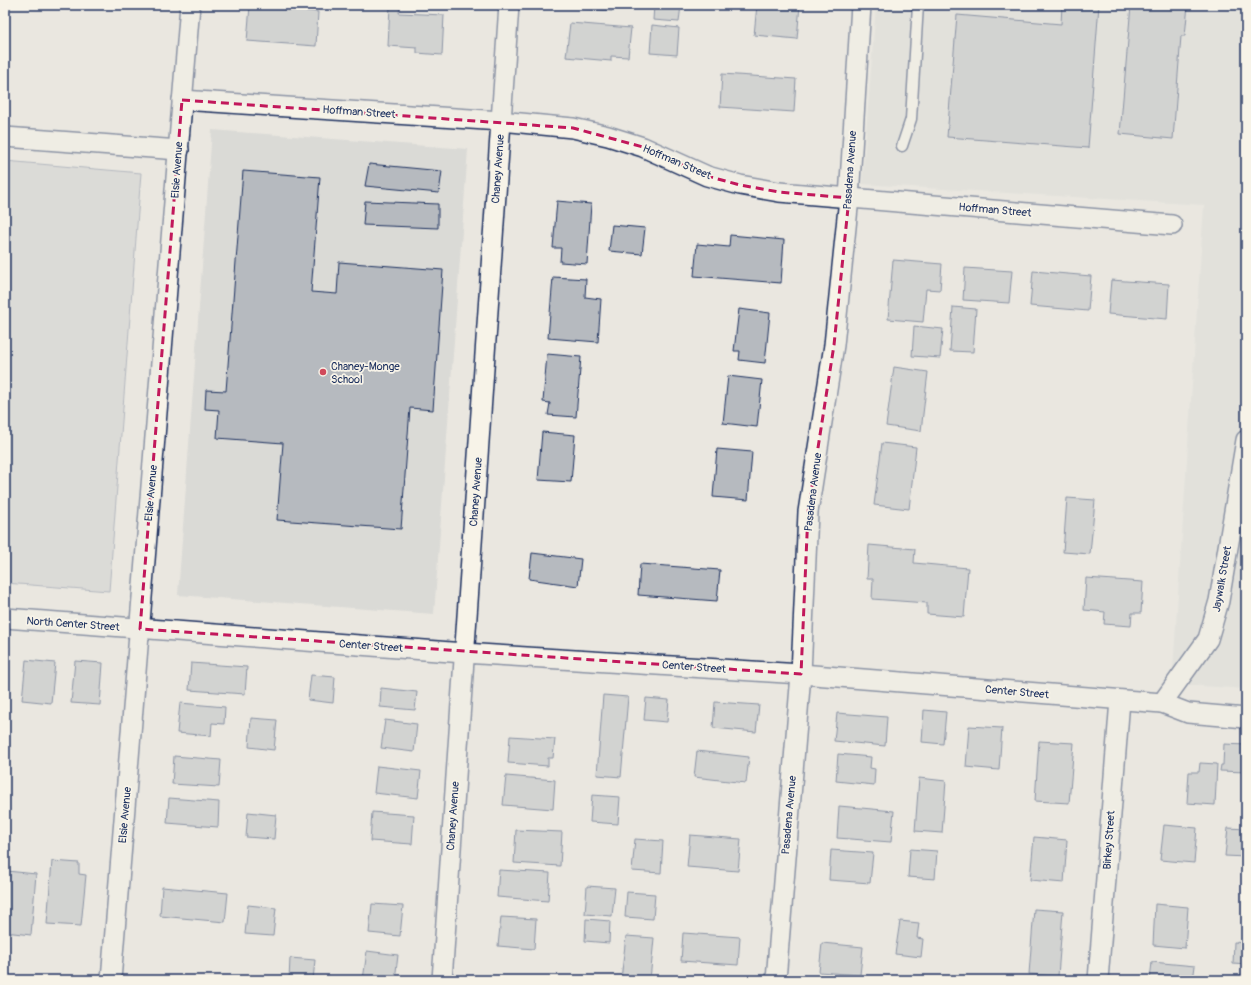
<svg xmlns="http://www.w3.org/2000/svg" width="1251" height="985" viewBox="0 0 1251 985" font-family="Pangolin,sans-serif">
<rect width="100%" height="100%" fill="#eae7e0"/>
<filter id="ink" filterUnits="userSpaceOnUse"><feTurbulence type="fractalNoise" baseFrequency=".025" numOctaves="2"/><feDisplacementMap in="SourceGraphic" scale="8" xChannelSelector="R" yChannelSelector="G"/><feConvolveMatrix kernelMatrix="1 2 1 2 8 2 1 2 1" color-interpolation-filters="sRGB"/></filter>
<g filter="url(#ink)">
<!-- built -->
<g fill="#dadad6">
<polygon points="876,5 1246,5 1246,689 1172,684 1204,205 862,184"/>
<polygon points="212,130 468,149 434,614 178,595"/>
</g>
<!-- green -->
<polygon fill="#cbcccd" stroke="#737e96" points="5,161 141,173 109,591 5,583"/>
<!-- building -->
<g fill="#b6babf" stroke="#1b2f5e">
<polygon points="585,5 622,5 622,8 612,8 612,11 584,9"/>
<polygon points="654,5 681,5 679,22 653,20"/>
<polygon points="757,5 800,5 797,39 754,35"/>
<polygon points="1062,5 1099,5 1088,148 947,137 957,15 1061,24"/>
<polygon points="1131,5 1188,5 1185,36 1181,36 1173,139 1120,134"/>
<polygon points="250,6 318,12 316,46 247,41"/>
<polygon points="390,6 400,6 399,13 444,15 442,55 417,53 417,48 388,46"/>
<polygon points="570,23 631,28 628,57 611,56 611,61 566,57"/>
<polygon points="652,25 679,28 677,55 650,53"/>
<polygon points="722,74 796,79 794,112 720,107"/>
<polygon points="369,164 442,171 439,193 365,186"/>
<polygon points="243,171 320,177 311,292 337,294 339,262 443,270 433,410 410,408 401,529 277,520 283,443 217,438 219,410 205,409 206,390 226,391"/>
<polygon points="365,201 438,204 438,228 363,225"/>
<polygon points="557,201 591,204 587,264 560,262 561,248 553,248"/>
<polygon points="612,225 645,228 642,254 609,251"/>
<polygon points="730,235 784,240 781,283 694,276 697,244 729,247"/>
<polygon points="893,260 942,264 940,290 926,289 923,322 888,319"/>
<polygon points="965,268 1012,271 1009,303 963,300"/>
<polygon points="1033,271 1091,276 1088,311 1030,306"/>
<polygon points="553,277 586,279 585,297 601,299 598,342 548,338"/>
<polygon points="1111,280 1169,284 1167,319 1108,314"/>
<polygon points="953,307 976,309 973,352 950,351"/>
<polygon points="739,309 770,313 765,363 739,360 740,351 734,351"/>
<polygon points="914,326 943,329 940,358 912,356"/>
<polygon points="547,354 581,357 576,417 548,415 550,403 543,402"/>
<polygon points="894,367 928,372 921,431 886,426"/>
<polygon points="728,376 762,380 757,427 723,423"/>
<polygon points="542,432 575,435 571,482 538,480"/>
<polygon points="882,443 916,447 909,509 874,505"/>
<polygon points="717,449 752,452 748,500 713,497"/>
<polygon points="1067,498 1095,500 1090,554 1063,552"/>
<polygon points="869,545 915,549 914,563 968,568 964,617 927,614 927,603 872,599 873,579 867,579"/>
<polygon points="532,553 581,559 578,586 529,579"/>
<polygon points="640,564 720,570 717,601 638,595"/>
<polygon points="1086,578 1143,582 1141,613 1132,613 1131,626 1104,624 1105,612 1084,610"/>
<polygon points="26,660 55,663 51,703 22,700"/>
<polygon points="75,661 103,663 100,705 71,703"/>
<polygon points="191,663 247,667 245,694 189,690"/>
<polygon points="311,675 335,677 333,703 308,700"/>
<polygon points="381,688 417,692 415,710 380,707"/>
<polygon points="603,695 628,697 621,777 597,775"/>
<polygon points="646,698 669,700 667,722 644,720"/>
<polygon points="715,702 759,705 756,732 713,728"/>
<polygon points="180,703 225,707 224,724 212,723 211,736 177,733"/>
<polygon points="924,710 946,712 943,744 922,742"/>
<polygon points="837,713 887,717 885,746 834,741"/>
<polygon points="251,718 277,720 274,750 249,747"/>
<polygon points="385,720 417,724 414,752 381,748"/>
<polygon points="969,726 1002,728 999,770 966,767"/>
<polygon points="510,736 555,739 553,758 548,758 548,766 508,763"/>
<polygon points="1039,741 1074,743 1069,803 1035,801"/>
<polygon points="1224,744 1246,745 1246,772 1220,771 1221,765 1223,765"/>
<polygon points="697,751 749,757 746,783 694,777"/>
<polygon points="838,754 871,757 870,768 875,769 874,785 836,781"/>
<polygon points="174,756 221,760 219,787 172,784"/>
<polygon points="1200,763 1217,764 1215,805 1187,803 1189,772 1199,772"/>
<polygon points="377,766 421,771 418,798 374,793"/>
<polygon points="506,776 555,780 553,809 503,805"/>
<polygon points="919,778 946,781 942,833 915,831"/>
<polygon points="592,795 620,797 618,824 590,822"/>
<polygon points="169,798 219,802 218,827 167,823"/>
<polygon points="839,806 894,811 891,842 837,838"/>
<polygon points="248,812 276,815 274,839 246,837"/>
<polygon points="372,812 414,815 412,844 370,841"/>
<polygon points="1164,825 1197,828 1194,863 1160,860"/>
<polygon points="1228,828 1246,829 1246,857 1225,856"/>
<polygon points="516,830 562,832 560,866 514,863"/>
<polygon points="690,835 741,839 738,871 687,867"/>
<polygon points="1034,837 1067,840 1064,883 1030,880"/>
<polygon points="635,839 663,841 661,873 632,871"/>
<polygon points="910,849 937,851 935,879 908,877"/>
<polygon points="831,850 873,853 870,883 829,880"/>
<polygon points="52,861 79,863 79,874 86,875 81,926 47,924"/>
<polygon points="499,870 550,873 548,901 497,897"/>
<polygon points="7,871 36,874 31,935 5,932"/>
<polygon points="587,886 615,888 612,916 585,914"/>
<polygon points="162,887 228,893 225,922 160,916"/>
<polygon points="627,892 655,894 653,919 625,917"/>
<polygon points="372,904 403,906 400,936 369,933"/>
<polygon points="1155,904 1188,907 1185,948 1153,945"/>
<polygon points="248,905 276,908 273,936 245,934"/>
<polygon points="1034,909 1063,911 1058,976 1029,974"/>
<polygon points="501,917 536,919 534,949 498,946"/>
<polygon points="586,919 610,921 609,943 585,941"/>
<polygon points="900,921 919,923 917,938 923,939 921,957 895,954"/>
<polygon points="683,933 740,937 738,965 681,961"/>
<polygon points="626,936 654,938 650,980 621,980"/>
<polygon points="1234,942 1246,943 1246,965 1233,964"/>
<polygon points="822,943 863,947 860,975 819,972"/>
<polygon points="367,951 398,955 395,980 363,980"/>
<polygon points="290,958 315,960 313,980 289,980"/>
<polygon points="1152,962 1195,966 1193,980 1150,980"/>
</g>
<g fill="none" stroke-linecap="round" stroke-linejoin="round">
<!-- lane casing -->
<g stroke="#1b2f5e" stroke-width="13">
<polyline id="lane" points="902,146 911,119 918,5"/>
</g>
<!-- street casing -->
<g stroke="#1b2f5e" stroke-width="22">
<g id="street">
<polyline points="182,100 501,121 573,128 608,136 643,147 707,176 740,185 779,192 1172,225"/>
<polyline points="5,137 179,150"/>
<polyline points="5,618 464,653 801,674 1162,703 1188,713 1246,718"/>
<polyline points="1162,703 1208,639 1219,601 1246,440"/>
<polyline points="111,980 190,5"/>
<polyline points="442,980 509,5"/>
<polyline points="776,980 801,674 808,512 834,345 849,198 861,5"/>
<polyline points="1098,980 1120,700"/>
</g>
</g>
<!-- lane -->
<use href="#lane" stroke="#f7f3e8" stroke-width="10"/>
<!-- street -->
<use href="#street" stroke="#f7f3e8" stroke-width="19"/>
</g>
</g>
<!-- marked area -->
<path d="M0 0H1251V985H0ZM 182,100 L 573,128 L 643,147 L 707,176 L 740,185 L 779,192 L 849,198 L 834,345 L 808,512 L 801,674 L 140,629 Z" fill="#eae7e0" fill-opacity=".55" fill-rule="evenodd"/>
<path fill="none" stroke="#c2185b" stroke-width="3" stroke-dasharray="8 5" stroke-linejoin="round" d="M 182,100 L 573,128 L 643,147 L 707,176 L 740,185 L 779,192 L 849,198 L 834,345 L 808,512 L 801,674 L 140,629 Z"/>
<!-- markers -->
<circle fill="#d1495b" stroke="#f7f3e8" stroke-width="1.5" cx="323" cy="372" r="4"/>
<g text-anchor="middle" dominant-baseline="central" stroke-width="3.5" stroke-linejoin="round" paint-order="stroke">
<!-- street labels -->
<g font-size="11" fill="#1b2f5e" stroke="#f7f3e8">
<text transform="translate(359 112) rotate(4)">Hoffman Street</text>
<text transform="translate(677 162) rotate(23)">Hoffman Street</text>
<text transform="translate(498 169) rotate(-86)">Chaney Avenue</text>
<text transform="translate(177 170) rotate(-86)">Elsie Avenue</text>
<text transform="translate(850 170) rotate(-86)">Pasadena Avenue</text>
<text transform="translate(995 210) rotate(5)">Hoffman Street</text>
<text transform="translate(476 492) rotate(-86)">Chaney Avenue</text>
<text transform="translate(813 492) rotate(-83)">Pasadena Avenue</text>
<text transform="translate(151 493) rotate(-85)">Elsie Avenue</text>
<text transform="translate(1222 579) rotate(-80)">Jaywalk Street</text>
<text transform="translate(73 624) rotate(4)">North Center Street</text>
<text transform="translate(371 646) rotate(4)">Center Street</text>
<text transform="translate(694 667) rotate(4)">Center Street</text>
<text transform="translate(1017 692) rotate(5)">Center Street</text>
<text transform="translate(125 815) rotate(-85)">Elsie Avenue</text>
<text transform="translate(789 815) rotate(-85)">Pasadena Avenue</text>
<text transform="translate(453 816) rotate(-86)">Chaney Avenue</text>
<text transform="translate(1109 840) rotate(-86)">Birkey Street</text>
</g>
<!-- poi labels -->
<g font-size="11" fill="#1b2f5e" stroke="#f7f3e8" text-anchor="start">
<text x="331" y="366">Chaney-Monge<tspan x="331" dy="13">School</tspan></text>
</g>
</g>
<!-- margin -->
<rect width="1251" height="985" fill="none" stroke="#f7f3e8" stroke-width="20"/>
<rect x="10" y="10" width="1231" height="965" fill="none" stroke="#1b2f5e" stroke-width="1.5" filter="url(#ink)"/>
</svg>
